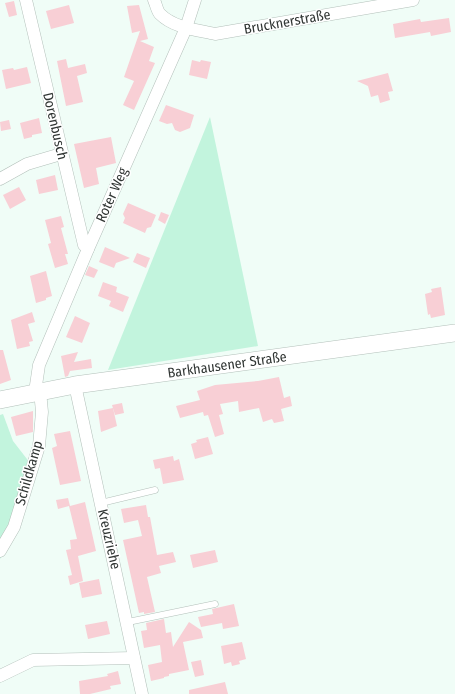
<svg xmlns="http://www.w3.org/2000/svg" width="455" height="694" viewBox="0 0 455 694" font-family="'Fira Sans Condensed',sans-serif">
<rect width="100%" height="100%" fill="#f0fdf7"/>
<!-- green -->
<g fill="#c2f4dd">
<polygon points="210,117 258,346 108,370"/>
<polygon points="3,414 13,441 37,472 17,528 0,559 0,415"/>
</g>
<!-- building -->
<g fill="#f8cfd5">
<polygon points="14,1 17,15 9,17 5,3"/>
<polygon points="69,5 74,23 51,29 46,11"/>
<polygon points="139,5 148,39 140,41 154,47 149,61 155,63 134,110 123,105 134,81 124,77 140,31 132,33 127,6"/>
<polygon points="449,18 451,32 431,36 430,32 395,38 393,24 420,19 421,22"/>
<polygon points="66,59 68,68 85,64 87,73 77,76 83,102 66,106 57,61"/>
<polygon points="192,60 200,62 201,60 211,62 207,79 189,75"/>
<polygon points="27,67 31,83 6,89 2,70 13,68 14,70"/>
<polygon points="388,73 393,91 388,92 390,100 380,103 378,95 371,97 368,86 357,81"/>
<polygon points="166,105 194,115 190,128 180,132 175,130 172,123 167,124 159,121"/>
<polygon points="39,118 42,133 32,135 32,137 24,139 20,123"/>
<polygon points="9,120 11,129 1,131 0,122"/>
<polygon points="111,137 116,163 96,168 99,184 84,188 74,144"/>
<polygon points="55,175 58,190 39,194 36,180"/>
<polygon points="19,187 26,200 10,209 3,195"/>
<polygon points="128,203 156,215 151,227 147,228 145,233 123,223 125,218 123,214"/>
<polygon points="161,212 169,215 165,224 158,220"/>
<polygon points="61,216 64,227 61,228 68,254 65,254 68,264 55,268 48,244 51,243 45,220"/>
<polygon points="105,247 130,258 116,263 114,268 99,262"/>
<polygon points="137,253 150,258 146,268 133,262"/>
<polygon points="89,266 98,270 94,278 85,275"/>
<polygon points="46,271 52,296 46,298 46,300 36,303 30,276"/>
<polygon points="103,282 117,287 116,292 129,297 123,312 109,306 111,301 98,296"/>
<polygon points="441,287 445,315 431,318 430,314 428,315 425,294 432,292 431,289"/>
<polygon points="32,312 35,322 28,324 33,341 29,342 30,346 17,349 11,320"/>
<polygon points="75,316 90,323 82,343 66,337"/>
<polygon points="0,350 3,350 11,380 0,384"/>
<polygon points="78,352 74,362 91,359 92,368 70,371 68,376 65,377 61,356"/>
<polygon points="279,377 284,398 290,396 292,406 281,409 284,421 274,423 272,419 263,422 259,408 239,412 238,401 220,404 223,414 219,415 224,434 215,437 208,415 204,416 203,412 180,418 176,406 200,400 197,391 215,385 258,381"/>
<polygon points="122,403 124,413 115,415 112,405"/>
<polygon points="113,408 117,426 101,432 98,411"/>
<polygon points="33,411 33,432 16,436 11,417"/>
<polygon points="70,431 81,481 60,485 52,448 57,446 54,434"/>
<polygon points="208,437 213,454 195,459 191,444 197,442 196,440"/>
<polygon points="173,456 174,461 179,459 184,480 163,484 160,468 155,469 153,460"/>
<polygon points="68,498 70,506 85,502 96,551 78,556 83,581 70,585 68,576 72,575 66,550 71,549 70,540 77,539 69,506 58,509 56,500"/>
<polygon points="146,505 148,517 150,517 157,555 173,552 176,562 159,566 161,573 147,577 155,612 144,614 144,612 139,613 123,540 142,536 138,520 124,523 121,509"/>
<polygon points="215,550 218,562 193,568 190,555"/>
<polygon points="99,579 102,594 82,598 79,583"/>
<polygon points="234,604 239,626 223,629 222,623 201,627 198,617 213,614 212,609"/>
<polygon points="164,619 166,633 171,632 173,647 189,622 201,630 203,638 183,642 189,670 169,674 169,676 164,677 164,678 151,681 148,665 162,662 160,645 144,648 141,631 147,630 146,623"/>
<polygon points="107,621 110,634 88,639 85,625"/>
<polygon points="242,642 246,659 239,661 240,664 232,666 231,662 224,664 221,646"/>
<polygon points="201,660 204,675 195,677 191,662"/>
<polygon points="118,671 121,684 110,686 111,689 90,694 80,694 79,681 108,676 107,674"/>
<polygon points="225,682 228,694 189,694 189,690"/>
</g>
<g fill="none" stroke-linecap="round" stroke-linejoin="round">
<!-- service casing -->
<g stroke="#b3c0ba" stroke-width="7">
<g id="service">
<polyline points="101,503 155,490"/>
<polyline points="128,622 215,604"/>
</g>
</g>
<!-- minor casing -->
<g stroke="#b3c0ba" stroke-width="13">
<g id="minor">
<polyline points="26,0 84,245 88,249"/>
<path d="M 154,0 C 156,4 157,11 160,14 C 174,28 197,30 215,34 L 413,0"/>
<polyline points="0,179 27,164 61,154"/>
<polyline points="75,385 142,694"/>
<polyline points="35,392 39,365 88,249 186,28 195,0"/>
<polyline points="0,551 14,527 39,446 42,412 40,391"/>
<polyline points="0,676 33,660 134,658"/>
</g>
</g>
<!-- secondary casing -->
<g stroke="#b3c0ba" stroke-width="18">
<polyline id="secondary" points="0,400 75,385 455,333"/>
</g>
<!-- service -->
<use href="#service" stroke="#fff" stroke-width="6"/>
<!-- minor -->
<use href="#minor" stroke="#fff" stroke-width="12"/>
<!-- secondary -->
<use href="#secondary" stroke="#fff" stroke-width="17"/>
</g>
<g text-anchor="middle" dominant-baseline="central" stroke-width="3" stroke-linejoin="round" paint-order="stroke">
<!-- street labels -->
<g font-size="14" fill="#313634" stroke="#fff">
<text transform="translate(287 22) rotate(-10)">Brucknerstraße</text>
<text transform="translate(55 126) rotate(77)">Dorenbusch</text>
<text transform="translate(112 195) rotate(-66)">Roter Weg</text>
<text transform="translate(227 365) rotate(-8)">Barkhausener Straße</text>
<text transform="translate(29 473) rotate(-74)">Schildkamp</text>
<text transform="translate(109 539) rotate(77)">Kreuzriehe</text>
</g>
</g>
</svg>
